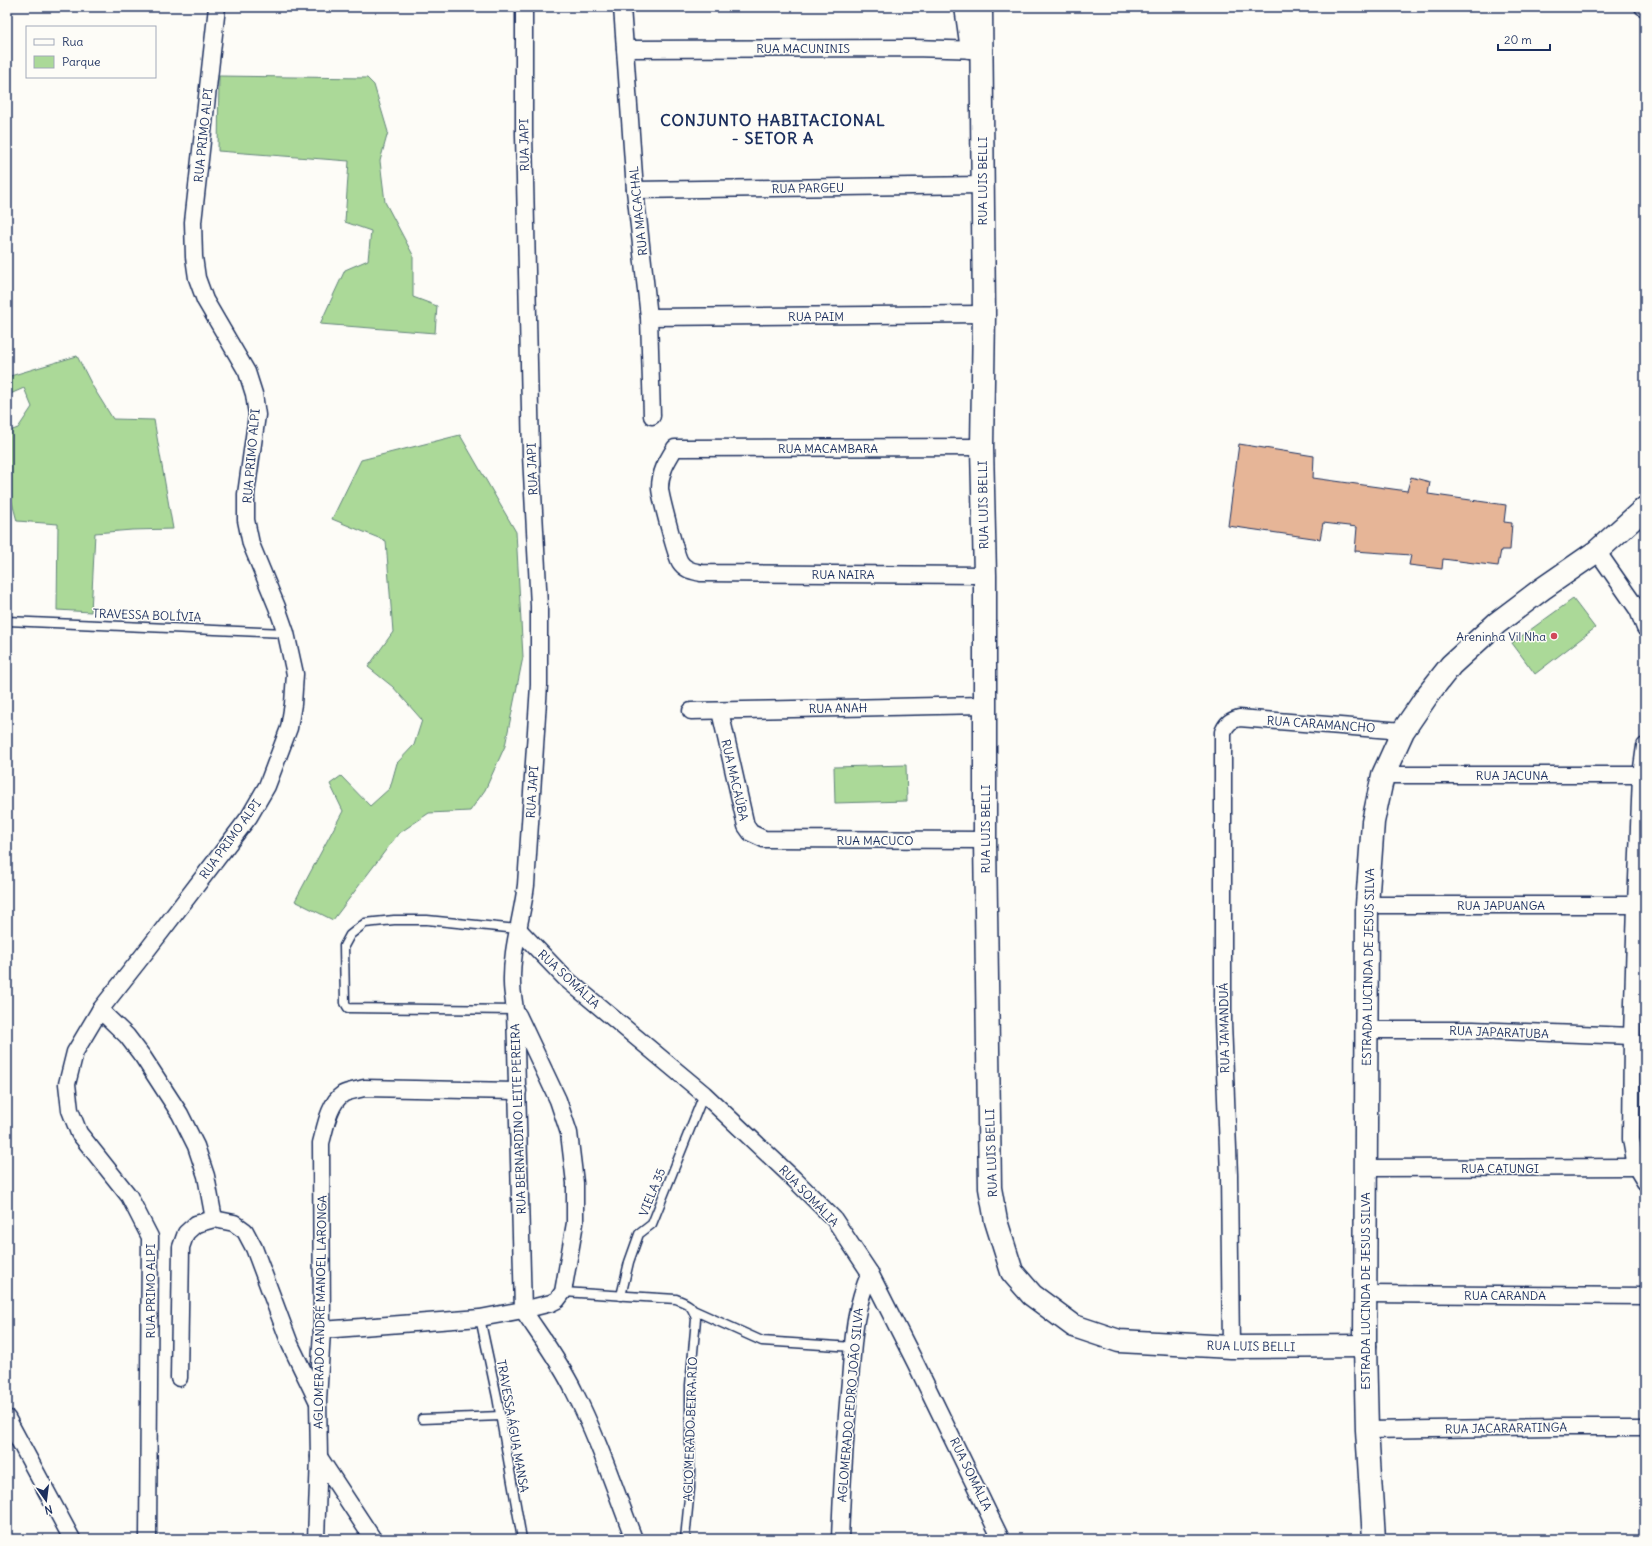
<svg xmlns="http://www.w3.org/2000/svg" width="1652" height="1546" viewBox="0 0 1652 1546" font-family="Delius,sans-serif">
<rect width="100%" height="100%" fill="#fdfcf7"/>
<filter id="ink" filterUnits="userSpaceOnUse"><feTurbulence type="fractalNoise" baseFrequency=".025" numOctaves="2"/><feDisplacementMap in="SourceGraphic" scale="8" xChannelSelector="R" yChannelSelector="G"/><feConvolveMatrix kernelMatrix="1 2 1 2 8 2 1 2 1" color-interpolation-filters="sRGB"/></filter>
<g filter="url(#ink)">
<!-- green -->
<g fill="#abd998" stroke="#63847b">
<polygon points="219,76 367,78 374,85 388,132 380,161 385,202 413,255 413,297 437,306 435,333 320,324 345,270 368,260 371,231 345,222 349,161 218,151"/>
<polygon points="77,356 93,387 113,419 154,420 173,529 132,530 95,533 91,612 57,610 58,524 17,521 7,484 7,432 18,428 32,407 24,388 8,395 7,377"/>
<polygon points="460,435 516,532 523,657 505,746 485,790 470,811 429,813 398,834 333,920 295,901 343,811 330,784 341,776 370,806 390,788 397,763 414,745 422,720 393,687 368,667 393,632 386,541 332,519 361,460"/>
<polygon points="1573,599 1595,628 1535,674 1512,643"/>
<polygon points="906,765 907,801 835,803 834,767"/>
</g>
<!-- building -->
<polygon fill="#e6b597" stroke="#1b2f5e" points="1239,444 1314,456 1313,478 1407,491 1411,477 1430,482 1428,494 1506,505 1504,522 1512,523 1510,550 1501,550 1498,566 1443,559 1442,569 1409,565 1411,555 1355,551 1357,527 1323,523 1320,539 1228,526"/>
<g fill="none" stroke-linecap="round" stroke-linejoin="round">
<!-- lane casing -->
<g stroke="#1b2f5e" stroke-width="11">
<g id="lane">
<polyline points="7,621 286,633"/>
<polyline points="515,1010 348,1008 345,1003 344,946 350,935 365,923 394,920 427,920 518,929"/>
<path d="M 563,1292 L 676,1299 C 689,1304 692,1305 696,1319 L 690,1385 L 690,1488 L 685,1539"/>
<polyline points="621,1296 629,1262 639,1234 652,1224 704,1094"/>
<polyline points="693,1310 762,1341 853,1347"/>
<polyline points="480,1318 497,1397 522,1539"/>
<polyline points="422,1419 501,1416"/>
</g>
</g>
<!-- street casing -->
<g stroke="#1b2f5e" stroke-width="19">
<g id="street">
<polyline points="622,7 635,190 649,317 652,416"/>
<polyline points="963,7 969,50"/>
<polyline points="1643,7 1645,8"/>
<polyline points="625,49 913,48 981,50"/>
<polyline points="635,190 982,185"/>
<polyline points="649,317 984,314"/>
<path d="M 982,447 L 675,448 C 667,461 660,472 660,488 C 660,495 676,556 680,562 C 685,570 693,571 701,573 L 985,575"/>
<polyline points="1597,551 1638,610 1645,628"/>
<polyline points="691,711 985,705"/>
<polyline points="720,711 746,826 751,833 764,839 985,840"/>
<polyline points="1645,746 1641,775 1636,905 1632,1036 1631,1139 1636,1167 1645,1182"/>
<polyline points="1383,775 1641,775"/>
<polyline points="1367,905 1636,905"/>
<polyline points="518,929 565,978 704,1094 794,1179 834,1219 870,1273 916,1364 1001,1539"/>
<polyline points="100,1010 127,1036 143,1057 180,1114 196,1146 206,1176 214,1219"/>
<polyline points="1367,1030 1473,1030 1632,1036"/>
<polyline points="1365,1168 1636,1167"/>
<polyline points="1365,1294 1645,1296"/>
<path d="M 523,1310 L 515,1010 C 514,1001 512,992 512,983 C 511,950 522,918 526,885 L 539,685 L 539,606 L 531,455 L 524,134 L 524,7"/>
<path d="M 523,1310 C 541,1337 560,1362 574,1391 C 598,1438 615,1490 634,1539"/>
<polyline points="322,1330 480,1318 523,1310 551,1303 557,1300 563,1292 575,1223 575,1183 569,1133 558,1100 518,1015"/>
<path d="M 1231,1347 L 1229,1175 L 1223,1022 L 1223,732 C 1227,723 1230,721 1239,718 L 1403,731"/>
<polyline points="179,1378 181,1247 186,1233 196,1224 214,1219 234,1223 245,1231 254,1248 290,1344 317,1400"/>
<polyline points="7,1418 72,1539"/>
<polyline points="1367,1430 1555,1427 1645,1427"/>
<polyline points="319,1457 373,1539"/>
<polyline points="148,1539 150,1237 129,1196 79,1133 70,1110 67,1084 75,1052 100,1010 148,949 249,817 267,786 289,728 293,704 295,674 286,633 277,607 251,544 246,520 246,494 257,415 254,394 247,372 205,300 197,278 194,257 193,222 217,7"/>
<path d="M 316,1539 L 319,1457 L 318,1401 L 322,1330 L 321,1143 C 325,1129 329,1103 343,1094 C 348,1091 358,1090 364,1088 L 518,1091"/>
<path d="M 840,1539 C 842,1486 845,1433 850,1381 C 853,1343 854,1308 870,1273"/>
</g>
</g>
<!-- secondary casing -->
<g stroke="#1b2f5e" stroke-width="25">
<g id="secondary">
<polyline points="981,7 984,314 982,447 985,575 985,840 990,1188 996,1221 1012,1272 1032,1295 1074,1326 1119,1341 1231,1347 1365,1346"/>
<polyline points="1374,1539 1367,1430 1365,1346 1367,905 1373,822 1383,775 1403,731 1429,693 1451,665 1497,623 1542,589 1597,551 1645,508"/>
</g>
</g>
<!-- lane -->
<use href="#lane" stroke="#fdfcf7" stroke-width="8"/>
<!-- street -->
<use href="#street" stroke="#fdfcf7" stroke-width="16"/>
<!-- secondary -->
<use href="#secondary" stroke="#fdfcf7" stroke-width="22"/>
</g>
</g>
<!-- markers -->
<circle fill="#d1495b" stroke="#fdfcf7" stroke-width="1.5" cx="1554" cy="636" r="4"/>
<g text-anchor="middle" dominant-baseline="central" stroke-width="3" stroke-linejoin="round" paint-order="stroke">
<!-- street labels -->
<g font-size="12" fill="#1b2f5e" stroke="#fdfcf7">
<text x="803" y="48">RUA MACUNINIS</text>
<text transform="translate(203 135) rotate(-84)">RUA PRIMO ALPI</text>
<text transform="translate(524 145) rotate(-91)">RUA JAPI</text>
<text transform="translate(982 181) rotate(-90)">RUA LUIS BELLI</text>
<text transform="translate(808 188) rotate(-1)">RUA PARGEU</text>
<text transform="translate(638 211) rotate(-96)">RUA MACACHAL</text>
<text x="816" y="316">RUA PAIM</text>
<text x="828" y="448">RUA MACAMBARA</text>
<text transform="translate(251 456) rotate(-85)">RUA PRIMO ALPI</text>
<text transform="translate(532 469) rotate(-92)">RUA JAPI</text>
<text transform="translate(983 505) rotate(-91)">RUA LUIS BELLI</text>
<text x="843" y="574">RUA NAIRA</text>
<text transform="translate(147 615) rotate(2)">TRAVESSA BOLÍVIA</text>
<text transform="translate(838 708) rotate(-1)">RUA ANAH</text>
<text transform="translate(1321 724) rotate(4)">RUA CARAMANCHO</text>
<text x="1512" y="775">RUA JACUNA</text>
<text transform="translate(735 780) rotate(77)">RUA MACAÚBA</text>
<text transform="translate(532 792) rotate(-86)">RUA JAPI</text>
<text transform="translate(985 829) rotate(-90)">RUA LUIS BELLI</text>
<text transform="translate(230 839) rotate(-54)">RUA PRIMO ALPI</text>
<text x="875" y="840">RUA MACUCO</text>
<text x="1501" y="905">RUA JAPUANGA</text>
<text transform="translate(1368 967) rotate(-89)">ESTRADA LUCINDA DE JESUS SILVA</text>
<text transform="translate(569 979) rotate(43)">RUA SOMÁLIA</text>
<text transform="translate(1224 1028) rotate(-91)">RUA JAMANDUÁ</text>
<text transform="translate(1499 1032) rotate(2)">RUA JAPARATUBA</text>
<text transform="translate(518 1119) rotate(-92)">RUA BERNARDINO LEITE PEREIRA</text>
<text transform="translate(991 1153) rotate(-92)">RUA LUIS BELLI</text>
<text x="1500" y="1168">RUA CATUNGI</text>
<text transform="translate(652 1192) rotate(-68)">VIELA 35</text>
<text transform="translate(809 1196) rotate(46)">RUA SOMÁLIA</text>
<text transform="translate(150 1291) rotate(-90)">RUA PRIMO ALPI</text>
<text transform="translate(1365 1291) rotate(-90)">ESTRADA LUCINDA DE JESUS SILVA</text>
<text x="1505" y="1295">RUA CARANDA</text>
<text transform="translate(320 1312) rotate(-89)">AGLOMERADO ANDRÉ MANOEL LARONGA</text>
<text transform="translate(1251 1346) rotate(1)">RUA LUIS BELLI</text>
<text transform="translate(850 1405) rotate(-85)">AGLOMERADO PEDRO JOÃO SILVA</text>
<text transform="translate(513 1426) rotate(80)">TRAVESSA ÁGUA MANSA</text>
<text transform="translate(1506 1428) rotate(-1)">RUA JACARARATINGA</text>
<text transform="translate(690 1429) rotate(-88)">AGLOMERADO BEIRA RIO</text>
<text transform="translate(971 1474) rotate(64)">RUA SOMÁLIA</text>
</g>
<!-- poi labels -->
<g font-size="12" fill="#1b2f5e" stroke="#fdfcf7" text-anchor="end">
<text x="1546" y="636">Areninha Vil Nha</text>
</g>
<!-- district labels -->
<g font-size="16" font-weight="bold" letter-spacing="1" fill="#1b2f5e" stroke="#fdfcf7">
<text x="773" y="120">CONJUNTO HABITACIONAL<tspan x="773" dy="18">- SETOR A</tspan></text>
</g>
</g>
<!-- margin -->
<rect width="1652" height="1546" fill="none" stroke="#fdfcf7" stroke-width="24"/>
<rect x="12" y="12" width="1628" height="1522" fill="none" stroke="#1b2f5e" stroke-width="1.5" filter="url(#ink)"/>
<!-- legend -->
<rect x="26" y="26" width="130" height="52" fill="#fdfcf7" stroke="#a3aaba"/>
<rect x="34" y="39" width="20" height="6" fill="#fdfcf7" stroke="#a3aaba"/>
<text x="62" y="46" font-size="12" fill="#1b2f5e">Rua</text>
<rect x="34" y="56" width="20" height="12" fill="#abd998" stroke="#a3aaba"/>
<text x="62" y="66" font-size="12" fill="#1b2f5e">Parque</text>
<!-- north arrow -->
<g transform="translate(46 1500) rotate(166)" stroke="#fdfcf7" stroke-width="3" paint-order="stroke">
<path d="M0-3L7 15L0 10L-7 15Z" fill="#1b2f5e"/>
<text y="-6" font-size="11" font-weight="bold" text-anchor="middle" fill="#1b2f5e">N</text>
</g>
<!-- scale -->
<path d="M1498 44v6h52v-6" fill="none" stroke="#1b2f5e" stroke-width="2"/>
<text x="1504" y="44" font-size="12" fill="#1b2f5e" stroke="#fdfcf7" stroke-width="3" paint-order="stroke">20 m</text>
</svg>
